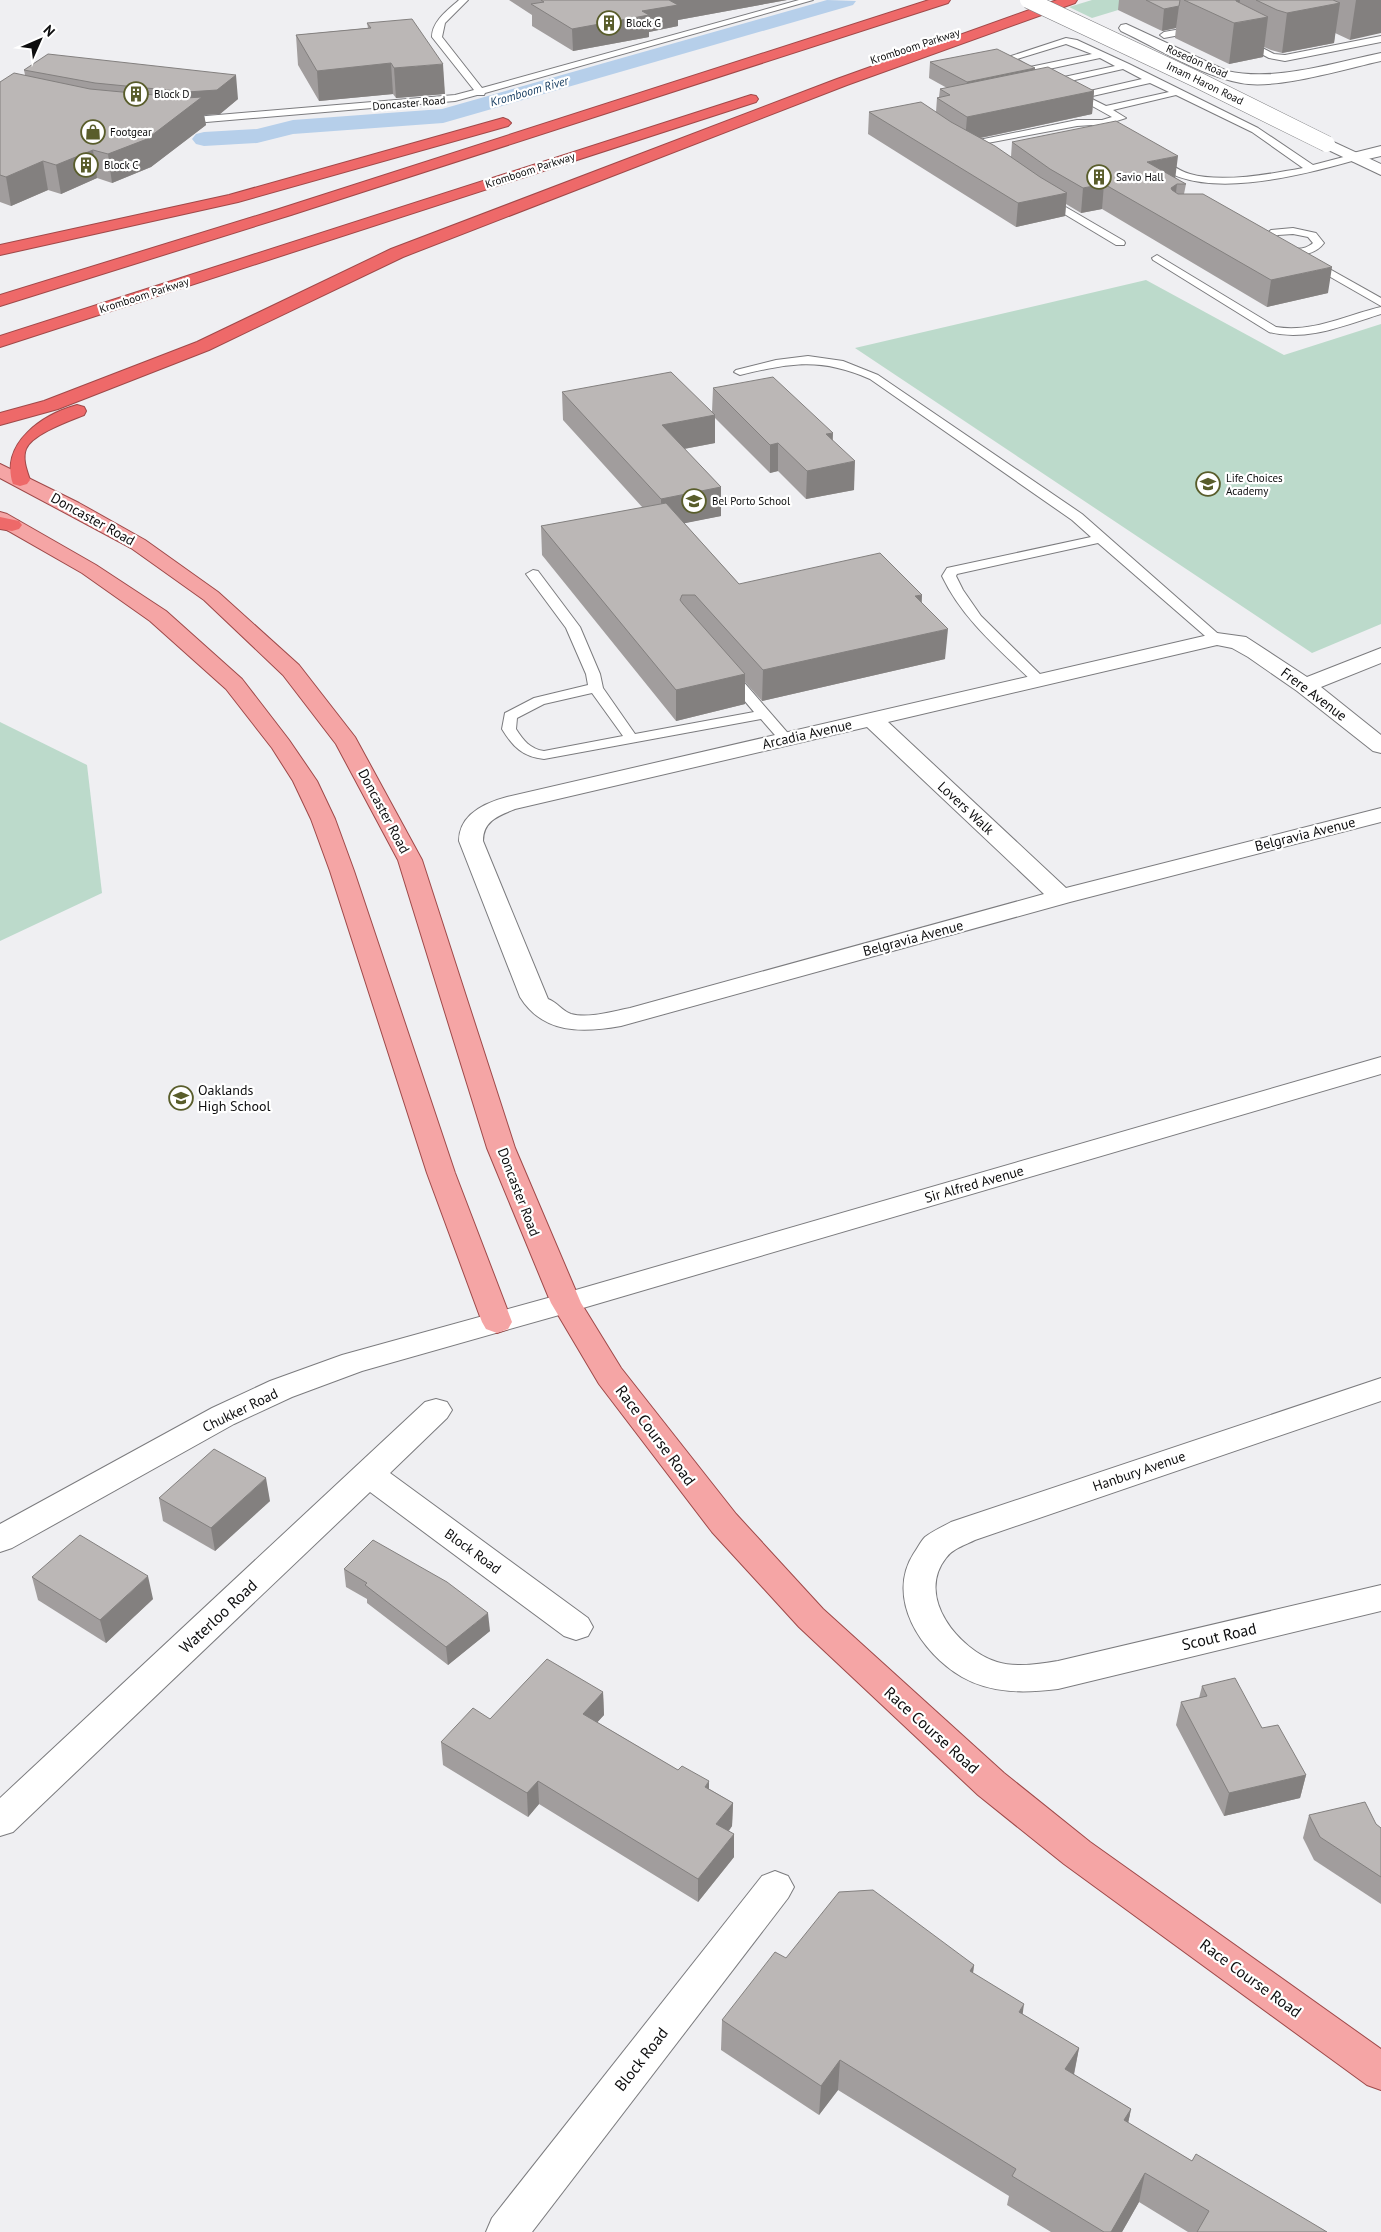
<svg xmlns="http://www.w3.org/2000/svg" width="1381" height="2232" viewBox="0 0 1381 2232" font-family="'PT Sans',sans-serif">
<rect width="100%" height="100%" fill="#efeff2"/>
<!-- green -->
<g fill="#bcdacb">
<polygon points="1092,0 1151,0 1092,18 1069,7"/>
<polygon points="1146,280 1284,355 1381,324 1381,624 1312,653 855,348"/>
<polygon points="0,722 87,765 102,893 0,941"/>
</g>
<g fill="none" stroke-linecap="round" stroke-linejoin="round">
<!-- canal -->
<polygon fill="#b6cfea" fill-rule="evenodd" points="827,0 856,1 853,5 443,123 293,134 257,143 204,146 196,144 192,139 196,134 204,132 257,129 293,120 442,109"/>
<!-- service casing -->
<g stroke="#7b7b7e" stroke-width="2">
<g id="service">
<path d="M 459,0 L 468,0 L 445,23 L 442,37 L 482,88 L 799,0 L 813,0 L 485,93 L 484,95 L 477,95 L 455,101 L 183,124 L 178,121 L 183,118 L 455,95 L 474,90 L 432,37 C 432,21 448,10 459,0 Z"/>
<polygon points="1198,26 1202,29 1201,31 1164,38 1160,35 1164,32"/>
<polygon points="1381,36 1381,42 1285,61 1269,58 1237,41 1245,39 1274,54 1285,55"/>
<path d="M 1066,38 L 1077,40 L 1129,64 L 1258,128 L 1313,165 L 1355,154 L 1360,157 L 1359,159 C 1306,174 1194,206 1151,159 L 1156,156 L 1160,157 C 1169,163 1179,171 1190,174 C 1221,183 1271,174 1303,168 L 1252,132 L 1176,95 L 1113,110 L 1126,118 L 1104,125 L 1119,135 L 1121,137 L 1116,140 L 1092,125 L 1077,126 L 961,148 L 959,146 L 964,143 L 1077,120 L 1102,120 L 1112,117 L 1067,92 L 1072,89 L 1081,93 L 1142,79 L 1123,69 L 1053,85 L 1048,82 L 1050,80 L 1115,66 L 1100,58 L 1030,73 L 1024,71 L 1005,58 ZM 1066,44 L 1092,54 L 1030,67 L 1017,59 ZM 1150,83 L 1169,92 L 1106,106 L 1088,97 Z"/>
<polygon points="1045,195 1124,241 1125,243 1124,245 1116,245 1041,200 1040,198"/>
<path d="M 1293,228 L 1316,233 L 1324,243 C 1310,262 1274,257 1261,239 L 1271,230 ZM 1293,234 L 1308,237 L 1313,243 C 1302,253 1282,249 1272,239 L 1278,235 Z"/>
<path d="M 1157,255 L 1276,327 C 1313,333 1346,315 1381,307 L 1381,314 C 1345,325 1307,342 1269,332 L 1153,260 L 1152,258 Z"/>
<polygon points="1310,258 1381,298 1381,306 1306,263 1305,261"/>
<path d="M 808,356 L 843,361 L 878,375 L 1082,514 L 1224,639 L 1217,643 L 1212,642 L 1098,543 L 957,574 L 956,576 L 963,590 L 981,616 L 1046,680 L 1039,684 L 1034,683 C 1000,650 963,620 942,576 L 947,568 L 1091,537 L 1072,520 L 870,379 C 820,357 791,363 740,375 L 734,372 L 736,370 L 776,360 Z"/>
<path d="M 533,570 L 538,571 L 580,627 L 600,674 L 603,688 L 635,734 L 754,712 L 723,675 L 730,671 L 735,672 L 793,739 L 791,742 L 781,742 L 761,719 L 544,759 C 523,757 513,747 502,729 L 505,713 L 534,698 L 588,685 L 586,674 L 566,628 L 526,574 ZM 592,693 L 623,736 L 544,751 C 530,749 523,740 516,729 L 517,718 L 544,704 Z"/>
</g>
</g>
<!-- minor casing -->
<g stroke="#7b7b7e" stroke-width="2">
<g id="minor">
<path d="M 1126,24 L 1227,71 C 1276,82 1332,63 1381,53 L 1381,61 C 1344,69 1276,90 1241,83 C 1199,75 1159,49 1121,31 L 1119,28 L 1121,25 Z"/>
<polygon points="1381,146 1381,156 1355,162 1349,160 1347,157 1349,154"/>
<path d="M 1217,633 L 1246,637 L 1307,677 L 1381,648 L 1381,663 L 1321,687 L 1381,735 L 1381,753 L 1373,751 L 1297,691 L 1248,657 L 1232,648 L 1217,645 L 888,722 L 1066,888 L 1381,808 L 1381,822 L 1070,902 L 621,1026 C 582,1033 543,1034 520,997 L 459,841 C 459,815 484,803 507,797 ZM 867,727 L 1044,894 L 630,1008 C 613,1011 589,1019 571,1014 C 562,1011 557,1002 548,999 L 483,841 C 483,821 498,816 515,809 Z"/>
<polygon points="1381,1057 1381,1074 566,1313 555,1310 551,1303 555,1296"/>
<path d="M 1381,1378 L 1381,1401 L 975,1540 C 965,1545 952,1549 946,1558 C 915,1597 959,1650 997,1662 C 1016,1668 1039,1664 1058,1661 L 1381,1585 L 1381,1611 L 1058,1689 C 1025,1693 992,1694 962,1677 C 921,1653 885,1598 914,1553 C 918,1548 920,1542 925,1537 C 933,1531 942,1527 951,1522 Z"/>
<polygon points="436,1399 447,1402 452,1410 447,1418 390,1473 588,1618 593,1627 588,1636 576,1640 564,1636 370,1492 13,1832 0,1836 0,1798 425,1402"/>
<polygon points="775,1871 788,1876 794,1887 788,1898 532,2232 486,2232 492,2218 762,1876"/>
</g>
</g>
<!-- tertiary casing -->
<g stroke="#7b7b7e" stroke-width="2">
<g id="tertiary">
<polygon points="1327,139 1381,164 1381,175 1322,147 1319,144 1322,141"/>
<polygon points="566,1293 577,1296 581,1303 577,1310 362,1371 292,1397 234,1424 12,1548 0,1552 0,1524 212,1408 270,1381 342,1355"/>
</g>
</g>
<!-- primary casing -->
<g stroke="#9f4949" stroke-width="2">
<g id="primary">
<polygon points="0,464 79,503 145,540 218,592 299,665 355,737 422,860 515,1148 581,1303 621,1368 736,1514 823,1609 1004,1773 1090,1842 1381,2049 1381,2090 1367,2085 1064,1864 978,1795 799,1627 712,1532 599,1384 551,1303 487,1148 398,860 336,744 283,675 204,600 131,548 0,478"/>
<polygon points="0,512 7,514 96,565 166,611 242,679 289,740 317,781 335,819 354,871 455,1173 512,1322 508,1329 497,1333 486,1329 482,1322 427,1173 330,871 311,819 293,781 272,748 226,689 150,621 82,573 0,526"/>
</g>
</g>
<!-- motorway casing -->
<g stroke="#9f4949" stroke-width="2">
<g id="motorway">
<polygon points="929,0 950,0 948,3 291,215 0,306 0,295 279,209"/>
<polygon points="1057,0 1077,0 1075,3 847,85 403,257 209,350 58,409 0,425 0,413 44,401 197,342 391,249 837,79"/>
<polygon points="751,95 756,96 758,99 756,102 0,347 0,336"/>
<polygon points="503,118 508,120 511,123 508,126 238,202 0,255 0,245 229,195"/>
<path d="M 77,405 L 84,407 L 86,411 L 84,415 C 69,421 32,434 26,449 C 22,459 27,471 30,480 L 27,484 L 20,486 L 13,484 C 0,442 44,414 77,405 Z"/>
<polygon points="0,517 19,521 22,525 19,529 12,531 0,529"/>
</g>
</g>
<!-- service -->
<use href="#service" fill="#fff" fill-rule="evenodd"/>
<!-- minor -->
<use href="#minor" fill="#fff" fill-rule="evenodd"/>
<!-- tertiary -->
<use href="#tertiary" fill="#fff" fill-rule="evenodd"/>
<!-- primary -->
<use href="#primary" fill="#f5a5a5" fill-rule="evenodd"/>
<!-- motorway -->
<use href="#motorway" fill="#ee6969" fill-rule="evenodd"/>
<!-- tertiary-bridge casing -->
<g stroke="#7b7b7e" stroke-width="17" stroke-linecap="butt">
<polyline id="tertiary-bridge" points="1028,0 1198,80 1327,144"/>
</g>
<!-- tertiary-bridge -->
<use href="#tertiary-bridge" stroke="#fff" stroke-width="16"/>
</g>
<!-- wall -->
<g fill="#a19d9d">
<polygon points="509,0 787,0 678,20 678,26 649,32 649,37 573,51 532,26 532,15"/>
<polygon points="1119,0 1381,0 1350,40 1335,33 1334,43 1282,53 1271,50 1264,47 1263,57 1229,64 1175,38 1176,28 1162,31 1118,10"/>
<polygon points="367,23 445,94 396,98 393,94 319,101 298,65 296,35 368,28"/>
<polygon points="930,62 1035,68 1035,70 1094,91 1092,114 981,138 1011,157 1012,142 1175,178 1186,184 1184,194 1328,293 1267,307 1102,209 1081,213 1066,204 1065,216 1016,227 868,134 869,112 936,112 937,98 939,97 940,89 947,88 929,78"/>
<polygon points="24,70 238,99 220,114 204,115 206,125 151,167 112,183 97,178 61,194 48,190 11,206 0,202 0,82 25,75"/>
<polygon points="713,388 832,440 854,490 806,499 778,471 770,473 715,418 715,443 684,449 721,487 721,516 684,523 739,584 922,604 945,659 762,701 745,682 745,704 676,721 542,555 541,526 643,508 563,420 562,392 712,412"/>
<polygon points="159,1498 270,1501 215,1551 163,1521"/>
<polygon points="344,1569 490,1631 448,1665 367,1603 367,1599 346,1587"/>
<polygon points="32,1577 153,1599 106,1643 38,1600"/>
<polygon points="1202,1686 1262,1728 1306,1775 1300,1798 1224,1816 1176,1725 1181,1702 1199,1698"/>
<polygon points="603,1692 604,1715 597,1722 733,1803 732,1826 729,1831 734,1857 698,1902 539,1804 528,1817 443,1765 441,1742 490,1719"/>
<polygon points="1309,1815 1376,1824 1381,1828 1381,1904 1314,1860 1303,1838"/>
<polygon points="786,1958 974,1965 973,1973 1022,2015 1079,2048 1074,2075 1131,2109 1128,2123 1192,2161 1327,2232 1188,2232 1139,2202 1122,2232 1051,2232 1007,2205 1009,2196 838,2090 819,2115 721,2050 722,2020"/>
</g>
<!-- shaded-wall -->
<g fill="#83807f">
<polygon points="669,0 787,0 678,20 678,26 649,32 649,37 573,51 572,29 642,11"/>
<polygon points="1210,0 1240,0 1237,23 1268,17 1263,57 1229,64 1234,23"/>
<polygon points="1356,0 1381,0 1381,33 1350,40"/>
<polygon points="1340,3 1334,43 1282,53 1287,13"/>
<polygon points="1179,6 1176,28 1162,31 1164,9"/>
<polygon points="391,63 393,94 319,101 317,71"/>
<polygon points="443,64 445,94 396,98 394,68"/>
<polygon points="1035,68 1034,84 966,98 967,82"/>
<polygon points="236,75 238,99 220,114 204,115 206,125 151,167 112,183 108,154 189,107 187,92"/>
<polygon points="1094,91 1092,114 965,141 967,117"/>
<polygon points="93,150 97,178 61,194 56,165"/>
<polygon points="1178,156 1175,180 1147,162"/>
<polygon points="43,161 48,190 11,206 6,177"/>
<polygon points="1104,184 1102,209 1081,213 1083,188"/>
<polygon points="1177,184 1174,209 1171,188"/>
<polygon points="1067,193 1065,216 1016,227 1018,203"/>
<polygon points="1332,267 1328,293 1267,307 1271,280"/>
<polygon points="715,415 715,443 662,453 662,425"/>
<polygon points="833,433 832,461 826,434"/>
<polygon points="778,443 778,471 770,473 770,445"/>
<polygon points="855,461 854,490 806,499 807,471"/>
<polygon points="721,487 721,516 661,528 661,499"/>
<polygon points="922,595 921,624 915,596"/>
<polygon points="948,629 945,659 762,701 763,670"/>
<polygon points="745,674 745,704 676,721 676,690"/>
<polygon points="266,1478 270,1501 215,1551 211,1528"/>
<polygon points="148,1576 153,1599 106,1643 100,1620"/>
<polygon points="488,1613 490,1631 448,1665 446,1647"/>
<polygon points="603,1692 604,1715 584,1737 583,1714"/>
<polygon points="1306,1775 1300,1798 1224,1816 1229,1793"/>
<polygon points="538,1781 539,1804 528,1817 527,1793"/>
<polygon points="709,1781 709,1805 705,1787"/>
<polygon points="733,1803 732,1826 716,1847 716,1824"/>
<polygon points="734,1834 734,1857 698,1902 698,1879"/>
<polygon points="974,1965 970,1995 970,1971"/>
<polygon points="1024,2004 1020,2034 1019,2012"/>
<polygon points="1079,2048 1073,2078 1065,2069"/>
<polygon points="840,2060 838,2090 819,2115 821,2086"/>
<polygon points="1131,2109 1125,2138 1124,2120"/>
<polygon points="1145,2173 1139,2202 1122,2232 1111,2232"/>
</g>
<!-- building -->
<g fill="#bbb7b6" stroke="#83807f">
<polygon points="541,0 669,0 678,5 642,11 649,15 572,29 531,4 544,2"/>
<polygon points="1146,0 1180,0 1179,6 1164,9"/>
<polygon points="1184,0 1236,0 1236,1 1268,17 1234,23"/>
<polygon points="1256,0 1333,0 1340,3 1287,13 1277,10"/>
<polygon points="412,19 443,64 394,68 391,63 317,71 296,35 371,28 367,23"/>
<polygon points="997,49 1035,68 967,82 930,62"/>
<polygon points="48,54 236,75 217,90 187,92 95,83 24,70"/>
<polygon points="1048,67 1094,91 967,117 937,98 950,95 940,89"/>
<polygon points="14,73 90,89 186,98 202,97 147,139 108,154 93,150 56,165 43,161 6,177 0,175 0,82"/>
<polygon points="921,102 951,122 995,146 1040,177 1067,193 1018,203 869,112"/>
<polygon points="1116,121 1178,156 1147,162 1186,184 1177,184 1171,188 1172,190 1178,194 1203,194 1332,267 1271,280 1104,184 1083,188 1050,169 1012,142"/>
<polygon points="671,372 715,415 662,425 721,487 661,499 562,392"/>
<polygon points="773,377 833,433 826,434 855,461 807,471 778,443 770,445 713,388"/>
<polygon points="666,503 739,584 880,553 922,595 915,596 948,629 763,670 695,595 682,595 680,600 683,604 745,674 676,690 541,526"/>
<polygon points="214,1449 266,1478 211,1528 159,1498"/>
<polygon points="80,1535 148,1576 100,1620 32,1577"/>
<polygon points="373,1540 447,1582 488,1613 446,1647 365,1585 367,1583 344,1569"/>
<polygon points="547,1659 603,1692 583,1714 678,1770 682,1766 709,1781 705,1787 733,1803 716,1824 734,1834 698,1879 538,1781 527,1793 441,1742 473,1708 490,1719"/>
<polygon points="1235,1678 1262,1728 1278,1725 1306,1775 1229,1793 1181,1702 1207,1696 1202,1686"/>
<polygon points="1365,1802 1376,1824 1381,1828 1381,1877 1320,1837 1309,1815"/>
<polygon points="873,1890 974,1965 970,1971 1024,2004 1019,2012 1079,2048 1065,2069 1131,2109 1124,2120 1192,2161 1196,2154 1327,2232 1197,2232 1209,2211 1145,2173 1111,2232 1104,2232 1012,2176 1016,2169 840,2060 821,2086 722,2020 775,1952 786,1958 839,1892"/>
</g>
<!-- icons -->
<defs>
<g id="building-ring" transform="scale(1.25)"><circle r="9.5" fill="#fff" stroke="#595d2b" stroke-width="1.5"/><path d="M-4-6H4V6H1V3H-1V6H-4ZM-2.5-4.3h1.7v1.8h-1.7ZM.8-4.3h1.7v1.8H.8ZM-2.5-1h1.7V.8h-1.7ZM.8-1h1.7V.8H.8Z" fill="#595d2b"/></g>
<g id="shop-ring" transform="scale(1.25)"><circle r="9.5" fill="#fff" stroke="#595d2b" stroke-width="1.5"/><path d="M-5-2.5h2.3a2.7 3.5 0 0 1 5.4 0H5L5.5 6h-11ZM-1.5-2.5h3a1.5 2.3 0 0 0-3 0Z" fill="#595d2b"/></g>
<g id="university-ring" transform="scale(1.25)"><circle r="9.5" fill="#fff" stroke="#595d2b" stroke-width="1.5"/><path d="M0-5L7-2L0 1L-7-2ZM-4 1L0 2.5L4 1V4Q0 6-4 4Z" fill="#595d2b"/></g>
<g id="school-ring" transform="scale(1.25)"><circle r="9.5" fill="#fff" stroke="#595d2b" stroke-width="1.5"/><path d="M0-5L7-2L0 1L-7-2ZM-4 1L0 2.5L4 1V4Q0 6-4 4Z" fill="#595d2b"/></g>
</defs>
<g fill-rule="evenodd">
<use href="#building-ring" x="609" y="23"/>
<use href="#building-ring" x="136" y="94"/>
<use href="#shop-ring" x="93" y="132"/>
<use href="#building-ring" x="86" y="165"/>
<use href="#building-ring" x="1099" y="177"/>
<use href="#university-ring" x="1208" y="484"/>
<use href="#school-ring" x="694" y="501"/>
<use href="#school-ring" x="181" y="1098"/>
</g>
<g text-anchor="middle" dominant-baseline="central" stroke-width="4.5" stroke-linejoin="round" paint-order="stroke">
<!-- far-poi labels -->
<g font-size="11" fill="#0d0d0e" stroke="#fff" text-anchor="start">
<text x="626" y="23">Block G</text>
<text x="154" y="94">Block D</text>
<text x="110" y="132">Footgear</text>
<text x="104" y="165">Block C</text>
<text x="1116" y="177">Savio Hall</text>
<text x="1226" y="478">Life Choices<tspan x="1226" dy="13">Academy</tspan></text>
<text x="712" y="501">Bel Porto School</text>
</g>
<!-- far-street labels -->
<g font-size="11" fill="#0d0d0e" stroke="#fff">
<text transform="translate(915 46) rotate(-18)">Kromboom Parkway</text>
<text transform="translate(1197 61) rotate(24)">Rosedon Road</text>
<text transform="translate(1205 83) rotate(26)">Imam Haron Road</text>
<text transform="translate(409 103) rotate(-5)">Doncaster Road</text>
<text transform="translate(530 170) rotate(-18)">Kromboom Parkway</text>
<text transform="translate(144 295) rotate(-18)">Kromboom Parkway</text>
</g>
<!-- far-water labels -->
<g font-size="12" font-style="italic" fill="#193f63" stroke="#fff">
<text transform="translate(529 91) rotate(-16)">Kromboom River</text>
</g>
<!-- street labels -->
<g font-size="14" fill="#0d0d0e" stroke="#fff">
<text transform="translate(93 519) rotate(29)">Doncaster Road</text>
<text transform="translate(1314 694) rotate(37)">Frere Avenue</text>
<text transform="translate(807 734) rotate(-13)">Arcadia Avenue</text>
<text transform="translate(966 808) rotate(43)">Lovers Walk</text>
<text transform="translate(384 811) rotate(62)">Doncaster Road</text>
<text transform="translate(1305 834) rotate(-14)">Belgravia Avenue</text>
<text transform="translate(913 938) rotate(-15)">Belgravia Avenue</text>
<text transform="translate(974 1184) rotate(-16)">Sir Alfred Avenue</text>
<text transform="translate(519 1192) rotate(69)">Doncaster Road</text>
<text transform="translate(240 1410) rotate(-26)">Chukker Road</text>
<text transform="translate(1139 1471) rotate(-19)">Hanbury Avenue</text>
<text transform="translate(473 1551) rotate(36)">Block Road</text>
</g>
<!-- poi labels -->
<g font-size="14" fill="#0d0d0e" stroke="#fff" text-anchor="start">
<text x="198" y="1090">Oaklands<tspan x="198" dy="16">High School</tspan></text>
</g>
<!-- near-street labels -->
<g font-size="16" fill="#0d0d0e" stroke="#fff">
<text transform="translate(656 1435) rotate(53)">Race Course Road</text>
<text transform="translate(218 1616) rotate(-43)">Waterloo Road</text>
<text transform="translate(1219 1636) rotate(-13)">Scout Road</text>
<text transform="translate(932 1730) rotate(42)">Race Course Road</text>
<text transform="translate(1251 1978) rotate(36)">Race Course Road</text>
<text transform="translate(641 2059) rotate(-52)">Block Road</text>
</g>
</g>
<!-- north arrow -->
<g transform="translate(40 40) rotate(45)" stroke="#ffffff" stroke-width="4" paint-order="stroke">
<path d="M0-4L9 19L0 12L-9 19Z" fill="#0d0d0e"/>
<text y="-8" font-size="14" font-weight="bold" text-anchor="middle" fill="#0d0d0e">N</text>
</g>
</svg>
